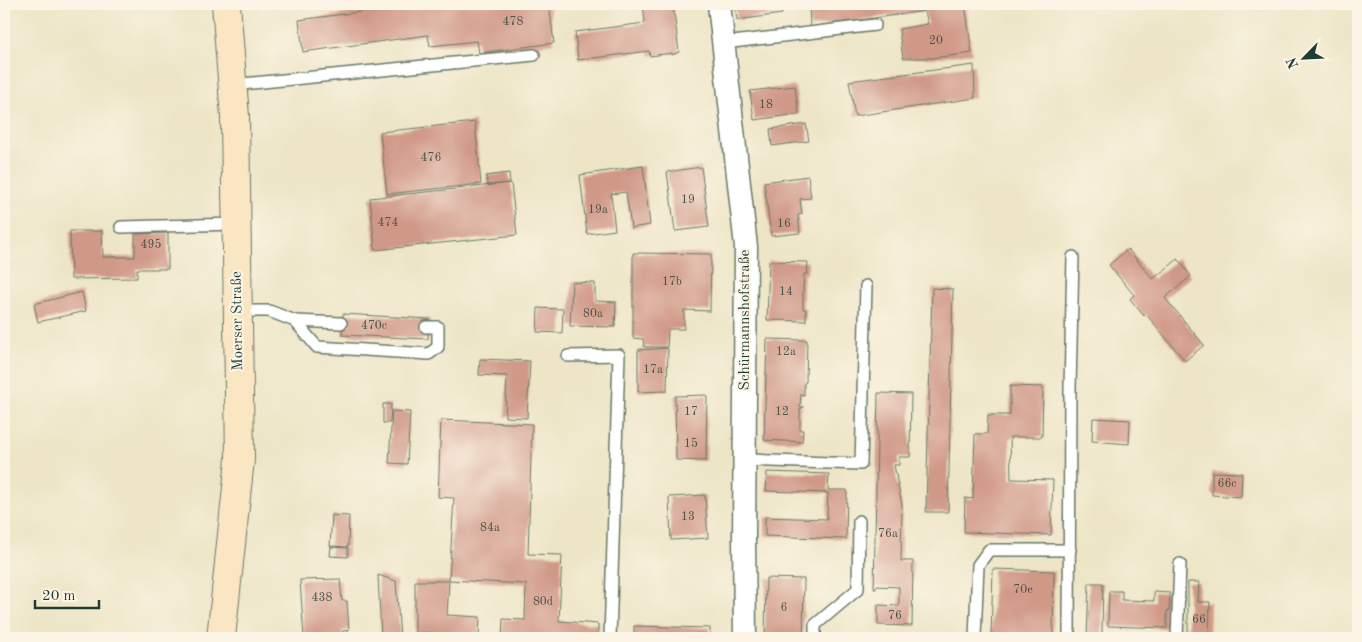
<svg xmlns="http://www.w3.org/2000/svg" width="1362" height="642" viewBox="0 0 1362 642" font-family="'Old Standard TT',serif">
<rect width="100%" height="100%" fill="#fcf5e5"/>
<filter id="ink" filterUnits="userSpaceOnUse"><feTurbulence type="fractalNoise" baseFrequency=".02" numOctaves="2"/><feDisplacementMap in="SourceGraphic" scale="10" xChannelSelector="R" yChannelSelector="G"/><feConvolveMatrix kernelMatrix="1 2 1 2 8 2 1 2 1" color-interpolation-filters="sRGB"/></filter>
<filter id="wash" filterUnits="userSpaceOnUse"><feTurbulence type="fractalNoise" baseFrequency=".0096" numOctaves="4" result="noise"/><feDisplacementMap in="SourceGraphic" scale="20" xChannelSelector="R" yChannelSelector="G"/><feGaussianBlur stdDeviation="1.12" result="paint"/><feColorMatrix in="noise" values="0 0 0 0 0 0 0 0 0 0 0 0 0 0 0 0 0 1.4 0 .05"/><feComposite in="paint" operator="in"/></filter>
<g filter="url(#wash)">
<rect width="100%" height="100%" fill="#ede5c6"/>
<g id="blocks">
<!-- building -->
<g fill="#d09887">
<polygon points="419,4 549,4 554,43 479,53 477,41 430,46 428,35 303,52 299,20"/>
<polygon points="643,4 673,4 679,52 672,55 672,53 650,56 649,51 578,60 575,32 645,23"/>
<polygon points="735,4 781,4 782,14 737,20"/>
<polygon points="809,4 965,4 972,53 933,58 903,58 899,29 928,24 925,11 810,27"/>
<polygon points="974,65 975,98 855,116 849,81"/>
<polygon points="795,86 799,114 754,120 750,91"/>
<polygon points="475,122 481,184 387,194 380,132"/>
<polygon points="806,124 809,141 772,146 770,129"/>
<polygon points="643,166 650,225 631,228 626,192 611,194 615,230 587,234 580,175"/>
<polygon points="701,167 709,227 675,231 667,172"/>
<polygon points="509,173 510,183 488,185 486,176"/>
<polygon points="808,176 811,198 800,199 802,214 798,215 800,233 771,236 764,182"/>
<polygon points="511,183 517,235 375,250 370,198"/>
<polygon points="70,231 102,231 103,257 135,257 135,234 168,233 168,269 137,269 137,278 71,279"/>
<polygon points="1128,249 1153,279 1178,259 1191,276 1165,298 1204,345 1185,361 1146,314 1144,316 1130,299 1134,295 1109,265"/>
<polygon points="633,253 711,254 710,311 684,310 684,329 668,329 667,347 644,347 643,339 633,338"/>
<polygon points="769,261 808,262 807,274 804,274 803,287 803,309 806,309 806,321 767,320"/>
<polygon points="572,282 595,283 595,301 616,302 615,327 570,326"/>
<polygon points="932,288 953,289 948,512 926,512"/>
<polygon points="82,292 86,311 38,322 34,304"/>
<polygon points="538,308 563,309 562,333 537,332"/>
<polygon points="343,314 430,319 428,339 342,335"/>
<polygon points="767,339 807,340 806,382 804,383 804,395 801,394 800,407 804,407 800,409 800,430 803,430 802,442 764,440"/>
<polygon points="668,348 667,391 638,392 638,350"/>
<polygon points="480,359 530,361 527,418 505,417 507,376 479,375"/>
<polygon points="1010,386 1043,387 1042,437 1010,437 1011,479 1053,480 1051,535 964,532 965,498 973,499 975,434 987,434 988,415 1010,415"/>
<polygon points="878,393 911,394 910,457 899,457 899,465 894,465 902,505 901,561 913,561 912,626 878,625 878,605 899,606 899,587 876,586 876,589 874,589"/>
<polygon points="707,395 706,461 676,460 675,396"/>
<polygon points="383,404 391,404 390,423 383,423"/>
<polygon points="392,411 410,412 407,464 389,463"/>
<polygon points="1093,418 1130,420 1129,444 1092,441"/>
<polygon points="441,420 532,424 528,554 562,555 559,621 598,624 598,638 502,638 503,619 525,620 526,584 449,580 454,498 438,497"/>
<polygon points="767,472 829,474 828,490 847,490 846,539 765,536 765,517 827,519 828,493 766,491"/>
<polygon points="1212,472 1242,473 1241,497 1212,495"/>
<polygon points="705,495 708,538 671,540 669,497"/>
<polygon points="332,515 349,516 348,547 330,546"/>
<polygon points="331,547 348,548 348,557 330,556"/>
<polygon points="993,569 1054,571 1053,638 991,638"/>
<polygon points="378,575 396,581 400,638 381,638"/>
<polygon points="766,578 804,579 803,638 765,638"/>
<polygon points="340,579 342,601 347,601 349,630 343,631 343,638 304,638 300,580"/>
<polygon points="415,581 449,581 447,615 480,617 479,636 415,632"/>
<polygon points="1188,582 1199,582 1198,602 1210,602 1209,638 1188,638"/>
<polygon points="1089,583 1103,583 1102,633 1107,634 1107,638 1087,638"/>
<polygon points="1109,591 1122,591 1122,600 1154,601 1154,592 1170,593 1169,611 1167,611 1167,628 1108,626"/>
<polygon points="634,626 710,628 710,638 634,638"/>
</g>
</g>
</g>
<g filter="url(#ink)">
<use href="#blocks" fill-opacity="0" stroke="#677867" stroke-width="1"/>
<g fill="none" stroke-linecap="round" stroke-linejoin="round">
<!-- lane casing -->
<g stroke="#677867" stroke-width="14">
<g id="lane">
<polyline points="724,43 875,25"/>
<polyline points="232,85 534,55"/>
<polyline points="121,227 236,224"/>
<polyline points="238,311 269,311 295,321"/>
<polyline points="341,323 295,321 317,347 429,354 438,347 438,327 426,327"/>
<polyline points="568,356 619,355 610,638"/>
<polyline points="745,460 861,464 866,286"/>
<polyline points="815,638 815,625 858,589 859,521"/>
<polyline points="975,638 978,565 989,550 1070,550"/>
<polyline points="1069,638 1070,388 1073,257"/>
<polyline points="1177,638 1180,564"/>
</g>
</g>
<!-- street casing -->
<g stroke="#677867" stroke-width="25">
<polyline id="street" points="719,4 746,247 744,538 745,638"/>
</g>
<!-- secondary casing -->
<g stroke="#677867" stroke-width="30">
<polyline id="secondary" points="221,638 240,459 235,117 226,4"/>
</g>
<!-- lane -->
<use href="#lane" stroke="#fff" stroke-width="11"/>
<!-- street -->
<use href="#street" stroke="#fff" stroke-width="22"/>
<!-- secondary -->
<use href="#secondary" stroke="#fbe6c4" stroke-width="28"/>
</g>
</g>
<g text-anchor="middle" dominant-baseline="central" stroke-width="4" stroke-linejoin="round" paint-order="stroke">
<!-- number labels -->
<g font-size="12" fill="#4b5449">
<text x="513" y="22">478</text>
<text x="936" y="41">20</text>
<text x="766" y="105">18</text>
<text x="431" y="158">476</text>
<text x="688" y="200">19</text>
<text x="598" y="210">19a</text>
<text x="388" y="223">474</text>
<text x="784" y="224">16</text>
<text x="151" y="245">495</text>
<text x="672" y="282">17b</text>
<text x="786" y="292">14</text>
<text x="593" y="314">80a</text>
<text x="374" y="326">470c</text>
<text x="786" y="352">12a</text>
<text x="653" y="370">17a</text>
<text x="691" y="412">17</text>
<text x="782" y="412">12</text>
<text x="691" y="444">15</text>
<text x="1227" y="484">66c</text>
<text x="688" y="517">13</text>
<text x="490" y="528">84a</text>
<text x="888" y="534">76a</text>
<text x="1023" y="590">70e</text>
<text x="322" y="598">438</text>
<text x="543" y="602">80d</text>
<text x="784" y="608">6</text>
<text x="895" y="616">76</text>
<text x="1199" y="620">66</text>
</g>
<!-- street labels -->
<g font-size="15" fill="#1f3d34" stroke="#fcf5e5">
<text transform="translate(745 320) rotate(-90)">Schürmannshofstraße</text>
<text transform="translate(238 321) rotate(-91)">Moerser Straße</text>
</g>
</g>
<!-- margin -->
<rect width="1362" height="642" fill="none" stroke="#fcf5e5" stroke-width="20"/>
<!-- north arrow -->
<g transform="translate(1304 58) rotate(246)" stroke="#fcf5e5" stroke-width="4" paint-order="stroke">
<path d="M0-4L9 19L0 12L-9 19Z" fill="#1f3d34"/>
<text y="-8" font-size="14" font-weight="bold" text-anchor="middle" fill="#1f3d34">N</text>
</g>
<!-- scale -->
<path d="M35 600v8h64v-8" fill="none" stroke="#1f3d34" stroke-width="2.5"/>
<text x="42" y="600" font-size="15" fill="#1f3d34" stroke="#fcf5e5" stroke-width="4" paint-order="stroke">20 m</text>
</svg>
